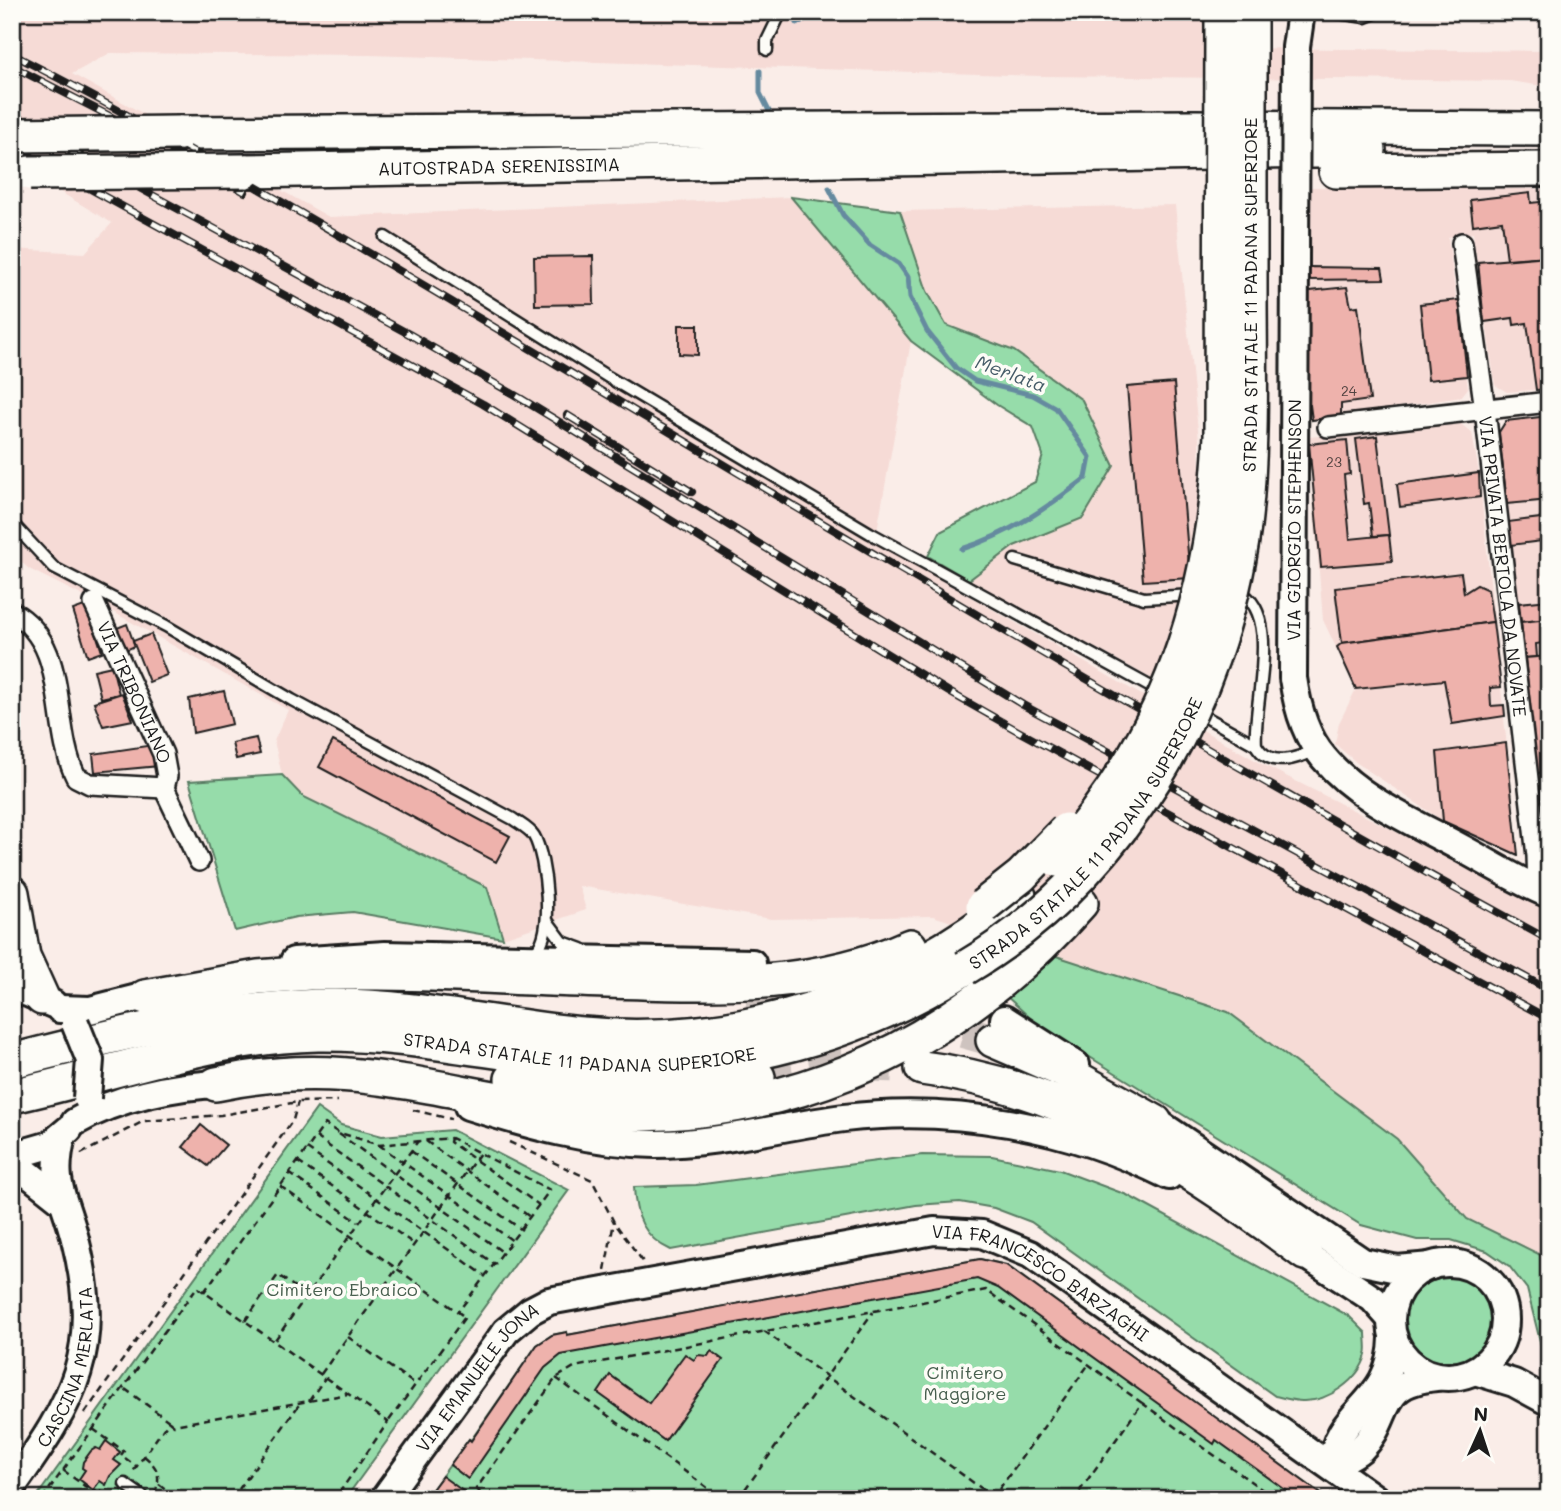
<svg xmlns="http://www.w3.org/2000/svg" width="1561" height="1511" viewBox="0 0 1561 1511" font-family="Mali,sans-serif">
<rect width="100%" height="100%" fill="#faede8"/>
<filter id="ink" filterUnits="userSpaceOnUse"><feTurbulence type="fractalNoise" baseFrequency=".0143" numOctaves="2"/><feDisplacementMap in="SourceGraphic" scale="14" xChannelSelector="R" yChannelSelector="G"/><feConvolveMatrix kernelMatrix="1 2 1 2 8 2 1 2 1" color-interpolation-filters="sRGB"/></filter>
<g filter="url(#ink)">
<!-- built -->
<g fill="#f6dbd6">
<polygon points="12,12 1224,12 1232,48 1549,51 1549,87 1510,81 1041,76 369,55 110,53 72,74 329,217 791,197 911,341 875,542 1260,763 1549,909 1549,1259 1467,1219 1397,1139 1228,1012 933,916 771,919 579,886 586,910 503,938 486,887 302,796 282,775 274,741 288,710 99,604 29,569 12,553 12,249 85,253 112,223 12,163"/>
<polygon points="1309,187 1549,189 1549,389 1507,392 1495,385 1473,233 1448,237 1468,388 1461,397 1303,422 1301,292"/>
<polygon points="1175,205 1199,440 1202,537 1160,683 969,580 1014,546 1083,518 1014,351 946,325 927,291 900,211"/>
<polygon points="1549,416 1549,858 1499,432 1506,421"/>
<polygon points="1461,424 1472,433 1479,473 1518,855 1443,821 1357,763 1335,744 1339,723 1356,689 1323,620 1308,437"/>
</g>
<!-- green -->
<g fill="#96dcaa" stroke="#597c63" stroke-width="2">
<polygon points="791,197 900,211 927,291 946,325 1014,351 1082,400 1114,466 1083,518 1014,546 969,580 928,556 940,532 1035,482 1043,455 1033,427 997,405 911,341"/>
<polygon points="282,775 302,796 487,887 503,938 353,912 296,917 235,931 189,781"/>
<polygon points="1050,954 1228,1012 1397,1139 1467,1219 1549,1259 1549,1355 1541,1345 1527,1289 1509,1266 1487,1251 1451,1240 1417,1240 1361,1225 1038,1025 1005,995"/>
<polygon points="317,1108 341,1125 382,1136 452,1130 569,1190 345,1499 35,1499"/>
<path d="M 922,1155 L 992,1156 L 1060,1170 L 1127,1195 L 1349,1316 L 1366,1333 C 1366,1340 1368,1349 1366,1355 C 1359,1380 1328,1402 1302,1401 C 1294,1401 1284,1398 1275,1396 L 1031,1222 L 994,1208 L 960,1202 L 916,1205 L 671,1250 C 644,1238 635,1216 634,1187 L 696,1185 Z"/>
<polygon points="980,1259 1006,1265 1328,1499 425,1499 469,1439 471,1440 537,1345 552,1335 567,1332 568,1335"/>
<circle cx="1448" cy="1320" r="44"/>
</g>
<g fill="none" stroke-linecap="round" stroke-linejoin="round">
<!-- stream -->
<g stroke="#658a9f" stroke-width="5">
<polyline points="797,23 816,15 838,12 1102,16 1136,12"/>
<polyline points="760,71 760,93 769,111"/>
<path d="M 829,188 L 843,215 L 870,245 L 899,264 L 908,277 L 910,297 L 927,331 L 956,368 L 975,381 L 1033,395 L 1056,408 L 1090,457 L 1086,478 C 1047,508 1009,534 962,549"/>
</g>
</g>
<!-- building -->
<g fill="#eeb2ac" stroke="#1c1c1c" stroke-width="2">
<polygon points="1530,193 1531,203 1549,201 1549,256 1507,259 1502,221 1473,225 1470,200"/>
<polygon points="593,256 594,304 535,305 534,257"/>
<polygon points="1549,256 1549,389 1536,390 1527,323 1514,325 1513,318 1484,322 1478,262"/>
<polygon points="1307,267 1382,268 1384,279 1307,280"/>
<polygon points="1347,287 1351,307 1358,306 1370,400 1341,404 1341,416 1312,420 1310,405 1302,405 1301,292"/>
<polygon points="1459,300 1467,376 1428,380 1420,304"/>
<polygon points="679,325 698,325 698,355 679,354"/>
<polygon points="1174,383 1190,578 1143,581 1127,387"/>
<polygon points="1549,416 1549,500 1507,504 1499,432 1506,421"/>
<polygon points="1377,436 1389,535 1373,536 1369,503 1364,504 1356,439"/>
<polygon points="1347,440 1350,474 1344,475 1350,539 1389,535 1392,561 1321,567 1309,444"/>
<polygon points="1479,473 1480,497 1400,507 1397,484"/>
<polygon points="1549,517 1549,540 1511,545 1508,522"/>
<polygon points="1461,573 1464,593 1477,585 1488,590 1493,622 1342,643 1335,588"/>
<polygon points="1549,600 1549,619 1521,622 1519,603"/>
<polygon points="87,605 102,652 88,657 73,610"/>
<polygon points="1549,619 1549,642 1536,644 1537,657 1525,658 1521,622"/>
<polygon points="1493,622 1501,687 1490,688 1491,706 1504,705 1505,716 1452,724 1444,680 1356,689 1337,647 1342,643"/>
<polygon points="127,624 135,646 126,650 117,628"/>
<polygon points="151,634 167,675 149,682 133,641"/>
<polygon points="1549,656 1549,721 1545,721 1546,734 1549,734 1549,772 1537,773 1525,658"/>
<polygon points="112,666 119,694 101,698 94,670"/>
<polygon points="224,691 232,724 193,733 189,699"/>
<polygon points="122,693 133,720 103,726 94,702"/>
<polygon points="256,738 260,754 236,759 232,743"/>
<polygon points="333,741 510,836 496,862 319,767"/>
<polygon points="1506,743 1518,855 1443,821 1437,752"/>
<polygon points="153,745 159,766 95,772 93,754"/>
<polygon points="201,1125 226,1145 208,1166 183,1147"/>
<polygon points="980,1259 1006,1265 1328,1499 1298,1499 1216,1440 1214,1444 998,1288 977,1279 561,1355 545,1368 468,1479 450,1465 469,1439 471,1441 537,1345 552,1335 567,1332 567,1335"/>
<polygon points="711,1351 723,1360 665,1441 598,1393 610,1375 649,1403 685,1354 694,1360 698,1355 708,1356"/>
<polygon points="106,1441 120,1452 114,1460 121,1465 110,1476 106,1485 100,1481 93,1490 79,1479 85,1470 82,1468 83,1462 91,1451 96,1448 100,1450"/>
<polygon points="442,1476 474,1499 450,1499 445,1495 443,1499 425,1499"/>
</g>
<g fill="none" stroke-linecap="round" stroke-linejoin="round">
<!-- highway-tunnel -->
<g stroke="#cec3bf" stroke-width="33" stroke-dasharray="33 17" stroke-linecap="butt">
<polyline points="746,1003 812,1005"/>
<polyline points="866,1010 905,1015 993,1040"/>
<path d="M 760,1077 C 815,1066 866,1062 922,1068"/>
</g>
<!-- lane casing -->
<g stroke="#1c1c1c" stroke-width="15">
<g id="lane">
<polyline points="1332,12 1365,17 1377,12"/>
<polyline points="767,50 767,41 781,12"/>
<polyline points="385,237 608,377 870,533 1160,692"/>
<path d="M 12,523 L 54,568 L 166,626 L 292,700 L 513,819 C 520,824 530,829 534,836 C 546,857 556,938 534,952"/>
<polyline points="1015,560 1144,598 1192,595"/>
<path d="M 1238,591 C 1284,613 1252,704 1256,745 C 1270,769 1297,759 1317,749"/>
<polyline points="1195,711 1256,745"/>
<polyline points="548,922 563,942 582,949"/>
<polyline points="125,1484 146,1499"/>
</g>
</g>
<!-- street casing -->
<g stroke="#1c1c1c" stroke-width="24">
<g id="street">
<path id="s1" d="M 1462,243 L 1485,410 L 1537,856 L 1538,890"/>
<polyline points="1328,427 1549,402"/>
<path id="s2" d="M 94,603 L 163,754 L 167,776 L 164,788 L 199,861"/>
<path d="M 12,612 C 71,644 50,725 76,777 L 90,784 L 164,788"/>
</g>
</g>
<!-- secondary casing -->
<g stroke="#1c1c1c" stroke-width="32">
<g id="secondary">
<path d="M 1293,678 C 1297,706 1305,736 1324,758 C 1359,800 1416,823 1463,849 C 1491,864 1519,882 1549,894"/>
<polyline points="294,961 385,955 752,963"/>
<polyline points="12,990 28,993 53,1004"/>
<polyline points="60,1009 90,1010 161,992"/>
<polyline points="1004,1019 1076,1065"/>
<path d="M 468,1106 C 529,1125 590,1143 655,1144 C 719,1144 781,1126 844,1118 C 955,1105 1070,1126 1169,1176"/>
<polyline points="1139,1110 1363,1262 1397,1269 1431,1266"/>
<path d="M 75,1122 C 121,1095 180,1085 233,1083"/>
<polyline points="12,1156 50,1145 69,1129"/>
<polyline points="12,1161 60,1199"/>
<polyline points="1288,1243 1373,1299 1390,1318"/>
<circle cx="1448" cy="1320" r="57"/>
<polyline points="1475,1371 1514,1383 1549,1402"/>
<path d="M 1332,1466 C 1335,1408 1392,1406 1393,1338"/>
<path d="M 1332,1466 C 1341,1461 1353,1456 1361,1449 C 1393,1417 1374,1383 1436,1377"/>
<path id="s3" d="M 12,1487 C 75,1399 103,1350 75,1239 C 64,1195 50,1184 62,1136"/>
<path id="s4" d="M 384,1499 L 506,1331 L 530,1311 L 549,1301 L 934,1231 L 982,1234 L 1030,1254 L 1376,1499"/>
</g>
</g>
<!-- highway casing -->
<g stroke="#1c1c1c" stroke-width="38">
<g id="highway">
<polyline points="179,133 1193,127 1549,129"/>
<path id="s5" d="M 245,171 L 1369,150"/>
<polyline points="1336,171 1549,169"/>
<polyline points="12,893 23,956 42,998"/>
<path d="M 145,997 L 258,977 L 309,973 C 408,971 508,978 607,981 C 711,984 813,990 910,946"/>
<polyline points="993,1040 1062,1070 1155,1122"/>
<path d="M 12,1061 C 118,1034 226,1006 335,1006 C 418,1006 499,1026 582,1034 C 740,1049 897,996 1019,896"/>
<path d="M 922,1068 C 1068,1086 1190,1167 1305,1253"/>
<path d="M 512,1079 C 595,1090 675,1091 758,1077"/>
<path d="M 216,1084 C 346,1055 436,1093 562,1109 C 763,1134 949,1055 1081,903"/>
<path id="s6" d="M 12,1096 C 114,1074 212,1036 318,1034 C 404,1033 486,1052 570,1061 C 708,1077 848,1042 965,968"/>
</g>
</g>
<!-- path -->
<g stroke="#1c1c1c" stroke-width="2.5" stroke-dasharray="7 5" stroke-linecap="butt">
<polyline points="413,1110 451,1119"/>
<polyline points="339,1134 504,1253"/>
<polyline points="316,1137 496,1265"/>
<polyline points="451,1138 450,1142 539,1205"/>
<polyline points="426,1141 530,1217"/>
<polyline points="509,1142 592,1180 614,1222 644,1263"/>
<polyline points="379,1145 513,1241"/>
<polyline points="307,1149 484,1275"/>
<polyline points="411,1151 522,1230"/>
<polyline points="81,1154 144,1121 221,1115 298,1102 338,1101"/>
<polyline points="298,1162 414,1244"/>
<polyline points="289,1173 358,1222"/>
<polyline points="280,1186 465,1317 388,1422"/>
<polyline points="605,1270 614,1222"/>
<polyline points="204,1292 325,1124 337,1132 379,1145 451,1138 550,1190 458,1312"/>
<polyline points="245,1321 278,1275 307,1296"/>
<polyline points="764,1331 996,1499"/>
<polyline points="348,1337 416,1385"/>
<polyline points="275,1340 418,1141"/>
<polyline points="321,1374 480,1153"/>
<polyline points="556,1378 723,1499"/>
<polyline points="125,1389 169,1421 132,1473"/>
<polyline points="309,1401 325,1378"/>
<polyline points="1142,1403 1275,1499"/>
<polyline points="85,1413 293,1120 298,1102"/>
<polyline points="169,1421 174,1425 348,1394"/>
<polyline points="93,1429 124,1451 121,1455 137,1467"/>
<path d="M 144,1456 C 157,1466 162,1476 155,1492"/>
<polyline points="63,1470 94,1493 97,1488 111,1499"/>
<polyline points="159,1484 179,1499"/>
<polyline points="42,1499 197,1287 388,1422 335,1499"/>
<polyline points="232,1499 301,1402"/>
<polyline points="490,1499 476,1489 556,1378 574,1367 986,1290 1142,1403 1074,1499"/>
<polyline points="738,1499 873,1312"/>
<polyline points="992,1499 1089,1364"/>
</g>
<!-- lane -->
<use href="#lane" stroke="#fdfcf7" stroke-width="10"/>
<!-- street -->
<use href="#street" stroke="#fdfcf7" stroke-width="19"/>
<!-- secondary -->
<use href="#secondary" stroke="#fdfcf7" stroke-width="26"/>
<!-- highway -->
<use href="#highway" stroke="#fdfcf7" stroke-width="33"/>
<!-- rail casing -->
<g stroke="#1c1c1c" stroke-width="8">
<g id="rail">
<path d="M 12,54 C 221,161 421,284 623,404 C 929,587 1235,770 1549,940"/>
<polyline points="12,66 141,132 245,192"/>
<polyline points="12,119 409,334 520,398 1023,705 1549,990"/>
<polyline points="12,146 483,404 949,692 1018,731 1549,1019"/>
<polyline points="567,415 692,492"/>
</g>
</g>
<!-- rail -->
<use href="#rail" stroke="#fdfcf7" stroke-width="5" stroke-dasharray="16" stroke-linecap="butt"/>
<!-- secondary-bridge casing -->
<g stroke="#1c1c1c" stroke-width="32" stroke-linecap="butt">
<g id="secondary-bridge">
<path id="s7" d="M 1293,678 L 1296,47 L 1301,12"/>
<polyline points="75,1023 90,1060 87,1098"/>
</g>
</g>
<!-- highway-bridge casing -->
<g stroke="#1c1c1c" stroke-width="38" stroke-linecap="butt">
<g id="highway-bridge">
<polyline points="12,135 179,133"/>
<polyline points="30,173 245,171"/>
<path d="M 1057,860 C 1168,738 1214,598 1221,435 L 1222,12"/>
<polyline points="983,906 1021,876 1066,830"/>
<path id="s8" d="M 965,968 C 1120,876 1221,705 1244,526 C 1253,447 1250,367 1250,288 C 1250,196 1250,104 1250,12"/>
</g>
</g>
<!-- secondary-bridge -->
<use href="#secondary-bridge" stroke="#fdfcf7" stroke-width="26"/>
<!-- highway-bridge -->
<use href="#highway-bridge" stroke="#fdfcf7" stroke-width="33"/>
</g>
</g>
<g text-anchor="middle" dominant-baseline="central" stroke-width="7" stroke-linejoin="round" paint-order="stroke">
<!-- number labels -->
<g font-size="14" fill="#504240">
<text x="1349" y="390">24</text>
<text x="1334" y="461">23</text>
</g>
<!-- street labels -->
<g font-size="18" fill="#1c1c1c" stroke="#fdfcf7">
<text stroke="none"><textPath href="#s5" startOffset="254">AUTOSTRADA SERENISSIMA</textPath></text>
<text stroke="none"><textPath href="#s8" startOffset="772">STRADA STATALE 11 PADANA SUPERIORE</textPath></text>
<text stroke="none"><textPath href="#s7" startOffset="158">VIA GIORGIO STEPHENSON</textPath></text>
<text stroke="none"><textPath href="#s1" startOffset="326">VIA PRIVATA BERTOLA DA NOVATE</textPath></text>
<text stroke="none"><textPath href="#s2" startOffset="98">VIA TRIBONIANO</textPath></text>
<text stroke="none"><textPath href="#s8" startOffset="184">STRADA STATALE 11 PADANA SUPERIORE</textPath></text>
<text stroke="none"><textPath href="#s6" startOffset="576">STRADA STATALE 11 PADANA SUPERIORE</textPath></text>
<text stroke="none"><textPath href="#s4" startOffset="772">VIA FRANCESCO BARZAGHI</textPath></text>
<text stroke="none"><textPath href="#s3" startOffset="135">CASCINA MERLATA</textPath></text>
<text stroke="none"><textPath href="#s4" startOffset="154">VIA EMANUELE JONA</textPath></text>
</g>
<!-- park labels -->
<g font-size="18" fill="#475f4e" stroke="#fdfcf7">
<text x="342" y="1289">Cimitero Ebraico</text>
<text x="965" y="1372">Cimitero<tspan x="965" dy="21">Maggiore</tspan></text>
</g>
<!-- water labels -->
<g font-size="19" font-style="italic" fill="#465c68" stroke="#fdfcf7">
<text transform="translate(1011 373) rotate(20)">Merlata</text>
</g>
</g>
<!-- margin -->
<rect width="1561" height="1511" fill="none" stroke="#fdfcf7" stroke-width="42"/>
<rect x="21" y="21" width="1519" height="1469" fill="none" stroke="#1c1c1c" stroke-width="2.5" filter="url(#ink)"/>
<!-- north arrow -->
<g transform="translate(1480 1431) rotate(3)" stroke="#fdfcf7" stroke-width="5" paint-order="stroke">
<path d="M0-5L12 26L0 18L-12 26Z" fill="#1c1c1c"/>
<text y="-10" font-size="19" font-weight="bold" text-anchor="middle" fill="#1c1c1c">N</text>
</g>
</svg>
